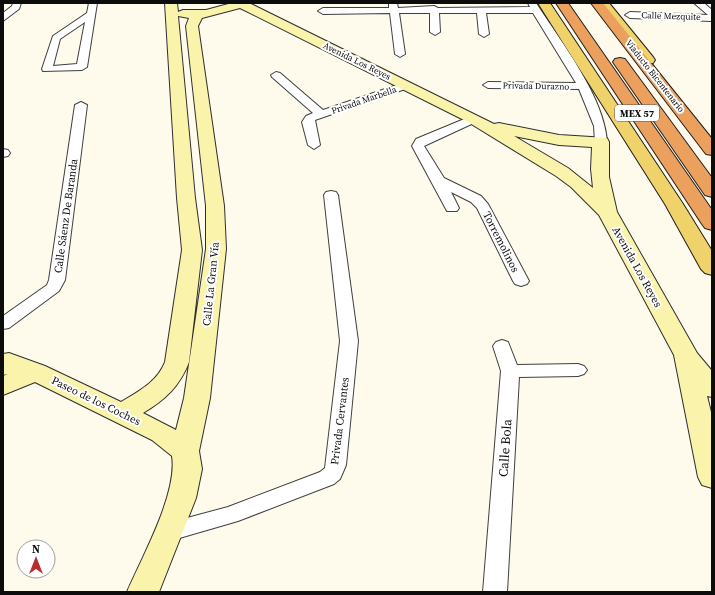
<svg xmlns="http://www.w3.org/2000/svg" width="715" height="595" viewBox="0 0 715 595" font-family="'Source Serif 4',serif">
<rect width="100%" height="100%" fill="#fefbed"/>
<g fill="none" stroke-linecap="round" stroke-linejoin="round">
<!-- street casing -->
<g stroke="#3f3f3f" stroke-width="2">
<g id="street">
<polygon points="13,3 21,3 19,9 3,21 3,13 12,6"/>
<path d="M 89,3 L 97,3 L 87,67 L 82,70 L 43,71 L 42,69 L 53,36 L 87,13 ZM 85,22 L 77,64 L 53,66 L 60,39 Z"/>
<path d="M 389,3 L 397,3 L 398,8 L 434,6 L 438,8 L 530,7 L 528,3 L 536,3 C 561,42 604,96 607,142 L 601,146 L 595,142 L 594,126 L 579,89 L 488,88 L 483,85 L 488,82 L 576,83 L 533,13 L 486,13 L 489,34 L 484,37 L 479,34 L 477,13 L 439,13 L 440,32 L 435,35 L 430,32 L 430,13 L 399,13 L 405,54 L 400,57 L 395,54 L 390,13 L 323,14 L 318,11 L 323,8 L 389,8 Z"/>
<polygon points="694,3 704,3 712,10 712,21 630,18 625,15 630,12 708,15"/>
<polygon points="276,72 280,73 323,110 403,83 407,82 412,85 411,87 315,120 320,145 314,149 308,145 302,122 306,116 313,113 272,77 271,75"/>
<polygon points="81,102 87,105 65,280 59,291 9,328 3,329 3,316 47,285 49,280 75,105"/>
<polygon points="474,115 478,117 480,119 478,121 424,146 444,178 481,196 488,204 529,281 527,284 521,286 515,284 513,281 477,208 471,202 451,192 459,208 457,211 447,211 412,146 416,139"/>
<polygon points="3,149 8,150 10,153 8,156 3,157"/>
<polygon points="331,191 336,192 338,195 358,341 346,465 340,479 334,484 238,521 169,541 161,539 158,532 161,525 228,507 320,472 325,468 340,341 324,195 326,192"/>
<polygon points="502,340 508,342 517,365 578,364 584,366 587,370 584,374 578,376 519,377 507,592 483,592 501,371 493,346 496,342"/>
</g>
</g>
<!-- secondary casing -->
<g stroke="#2e2e2e" stroke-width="2">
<path id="secondary" d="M 165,3 L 177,3 L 178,12 L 183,10 L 206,10 L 232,3 L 249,3 L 494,124 L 499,123 L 559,135 L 607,138 L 609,142 L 609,177 L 617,212 L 697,353 L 712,371 L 712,397 L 707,396 L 712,416 L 712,488 L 702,485 L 698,477 L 674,355 L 599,215 L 571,187 L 556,176 L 468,122 L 240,8 L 202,18 L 198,26 L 224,206 L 226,249 L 210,398 L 199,451 L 202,469 L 196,498 L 159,592 L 127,592 C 142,557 178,493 172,456 L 152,440 L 35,382 L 3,395 L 3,376 L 8,374 L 3,375 L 3,354 L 9,353 L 45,366 L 121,402 C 139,391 157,382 165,362 L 182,250 L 177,198 ZM 178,16 L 189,18 L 186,26 L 206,206 L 206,249 L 184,398 L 176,430 L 143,413 C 165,400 180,386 189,362 L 202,250 L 195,198 ZM 514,136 L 559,145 L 592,147 L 591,169 L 593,188 L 568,168 Z"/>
</g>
<!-- primary casing -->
<g stroke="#1d1d1d" stroke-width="2">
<g id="primary">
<polygon points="538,3 550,3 683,204 712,251 712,275 705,273 701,269 665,204"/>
<polygon points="597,3 609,3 653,57 655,60 653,63 643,63"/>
</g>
</g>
<!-- highway casing -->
<g stroke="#1d1d1d" stroke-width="2">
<g id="highway">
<polygon points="556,3 568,3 712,210 712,230 705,228 702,224"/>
<polygon points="591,3 603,3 712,139 712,155 706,154"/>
<polygon points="620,58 625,59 712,178 712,197 705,195 613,62 615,59"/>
</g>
</g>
<!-- street -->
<use href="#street" fill="#fff" fill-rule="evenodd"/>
<!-- secondary -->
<use href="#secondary" fill="#faf3ac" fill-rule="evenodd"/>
<!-- primary -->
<use href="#primary" fill="#f0d26a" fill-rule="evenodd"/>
<!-- highway -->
<use href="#highway" fill="#eca05d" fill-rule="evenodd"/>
</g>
<g text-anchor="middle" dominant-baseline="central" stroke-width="4" stroke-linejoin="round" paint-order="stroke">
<!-- far-street labels -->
<g font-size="9" fill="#0c0c0c" stroke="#fff">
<text transform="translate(671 16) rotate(2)">Calle Mezquite</text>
<text transform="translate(357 61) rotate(26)">Avenida Los Reyes</text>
<text transform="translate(655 76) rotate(52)">Viaducto Bicentenario</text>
<text transform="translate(536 86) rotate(1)">Privada Durazno</text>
<text transform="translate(364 100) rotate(-19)">Privada Marbella</text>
</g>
<!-- shield labels -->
<rect fill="#fff" stroke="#555" stroke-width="1" x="615" y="105" width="44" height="16" rx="3"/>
<g font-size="10" font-weight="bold" fill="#0c0c0c">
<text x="637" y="113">MEX 57</text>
</g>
<!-- street labels -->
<g font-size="11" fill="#0c0c0c" stroke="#fff">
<text transform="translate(66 216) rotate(-82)">Calle Sáenz De Baranda</text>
<text transform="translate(501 242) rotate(63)">Torremolinos</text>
<text transform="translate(637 267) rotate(61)">Avenida Los Reyes</text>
<text transform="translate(211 284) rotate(-84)">Calle La Gran Vía</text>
<text transform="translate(96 401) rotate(26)">Paseo de los Coches</text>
<text transform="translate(340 421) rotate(-83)">Privada Cervantes</text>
</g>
<!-- near-street labels -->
<g font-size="13" fill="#0c0c0c" stroke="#fff">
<text transform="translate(505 448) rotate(-86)">Calle Bola</text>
</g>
</g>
<!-- border -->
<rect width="715" height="595" fill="none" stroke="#0c0c0c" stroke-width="8"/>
<!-- north arrow -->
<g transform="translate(36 559)"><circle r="19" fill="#ffffff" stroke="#9e9e9e"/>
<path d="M0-3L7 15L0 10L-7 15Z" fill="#b42d31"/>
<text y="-6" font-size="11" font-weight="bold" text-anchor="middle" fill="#0c0c0c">N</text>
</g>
</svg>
